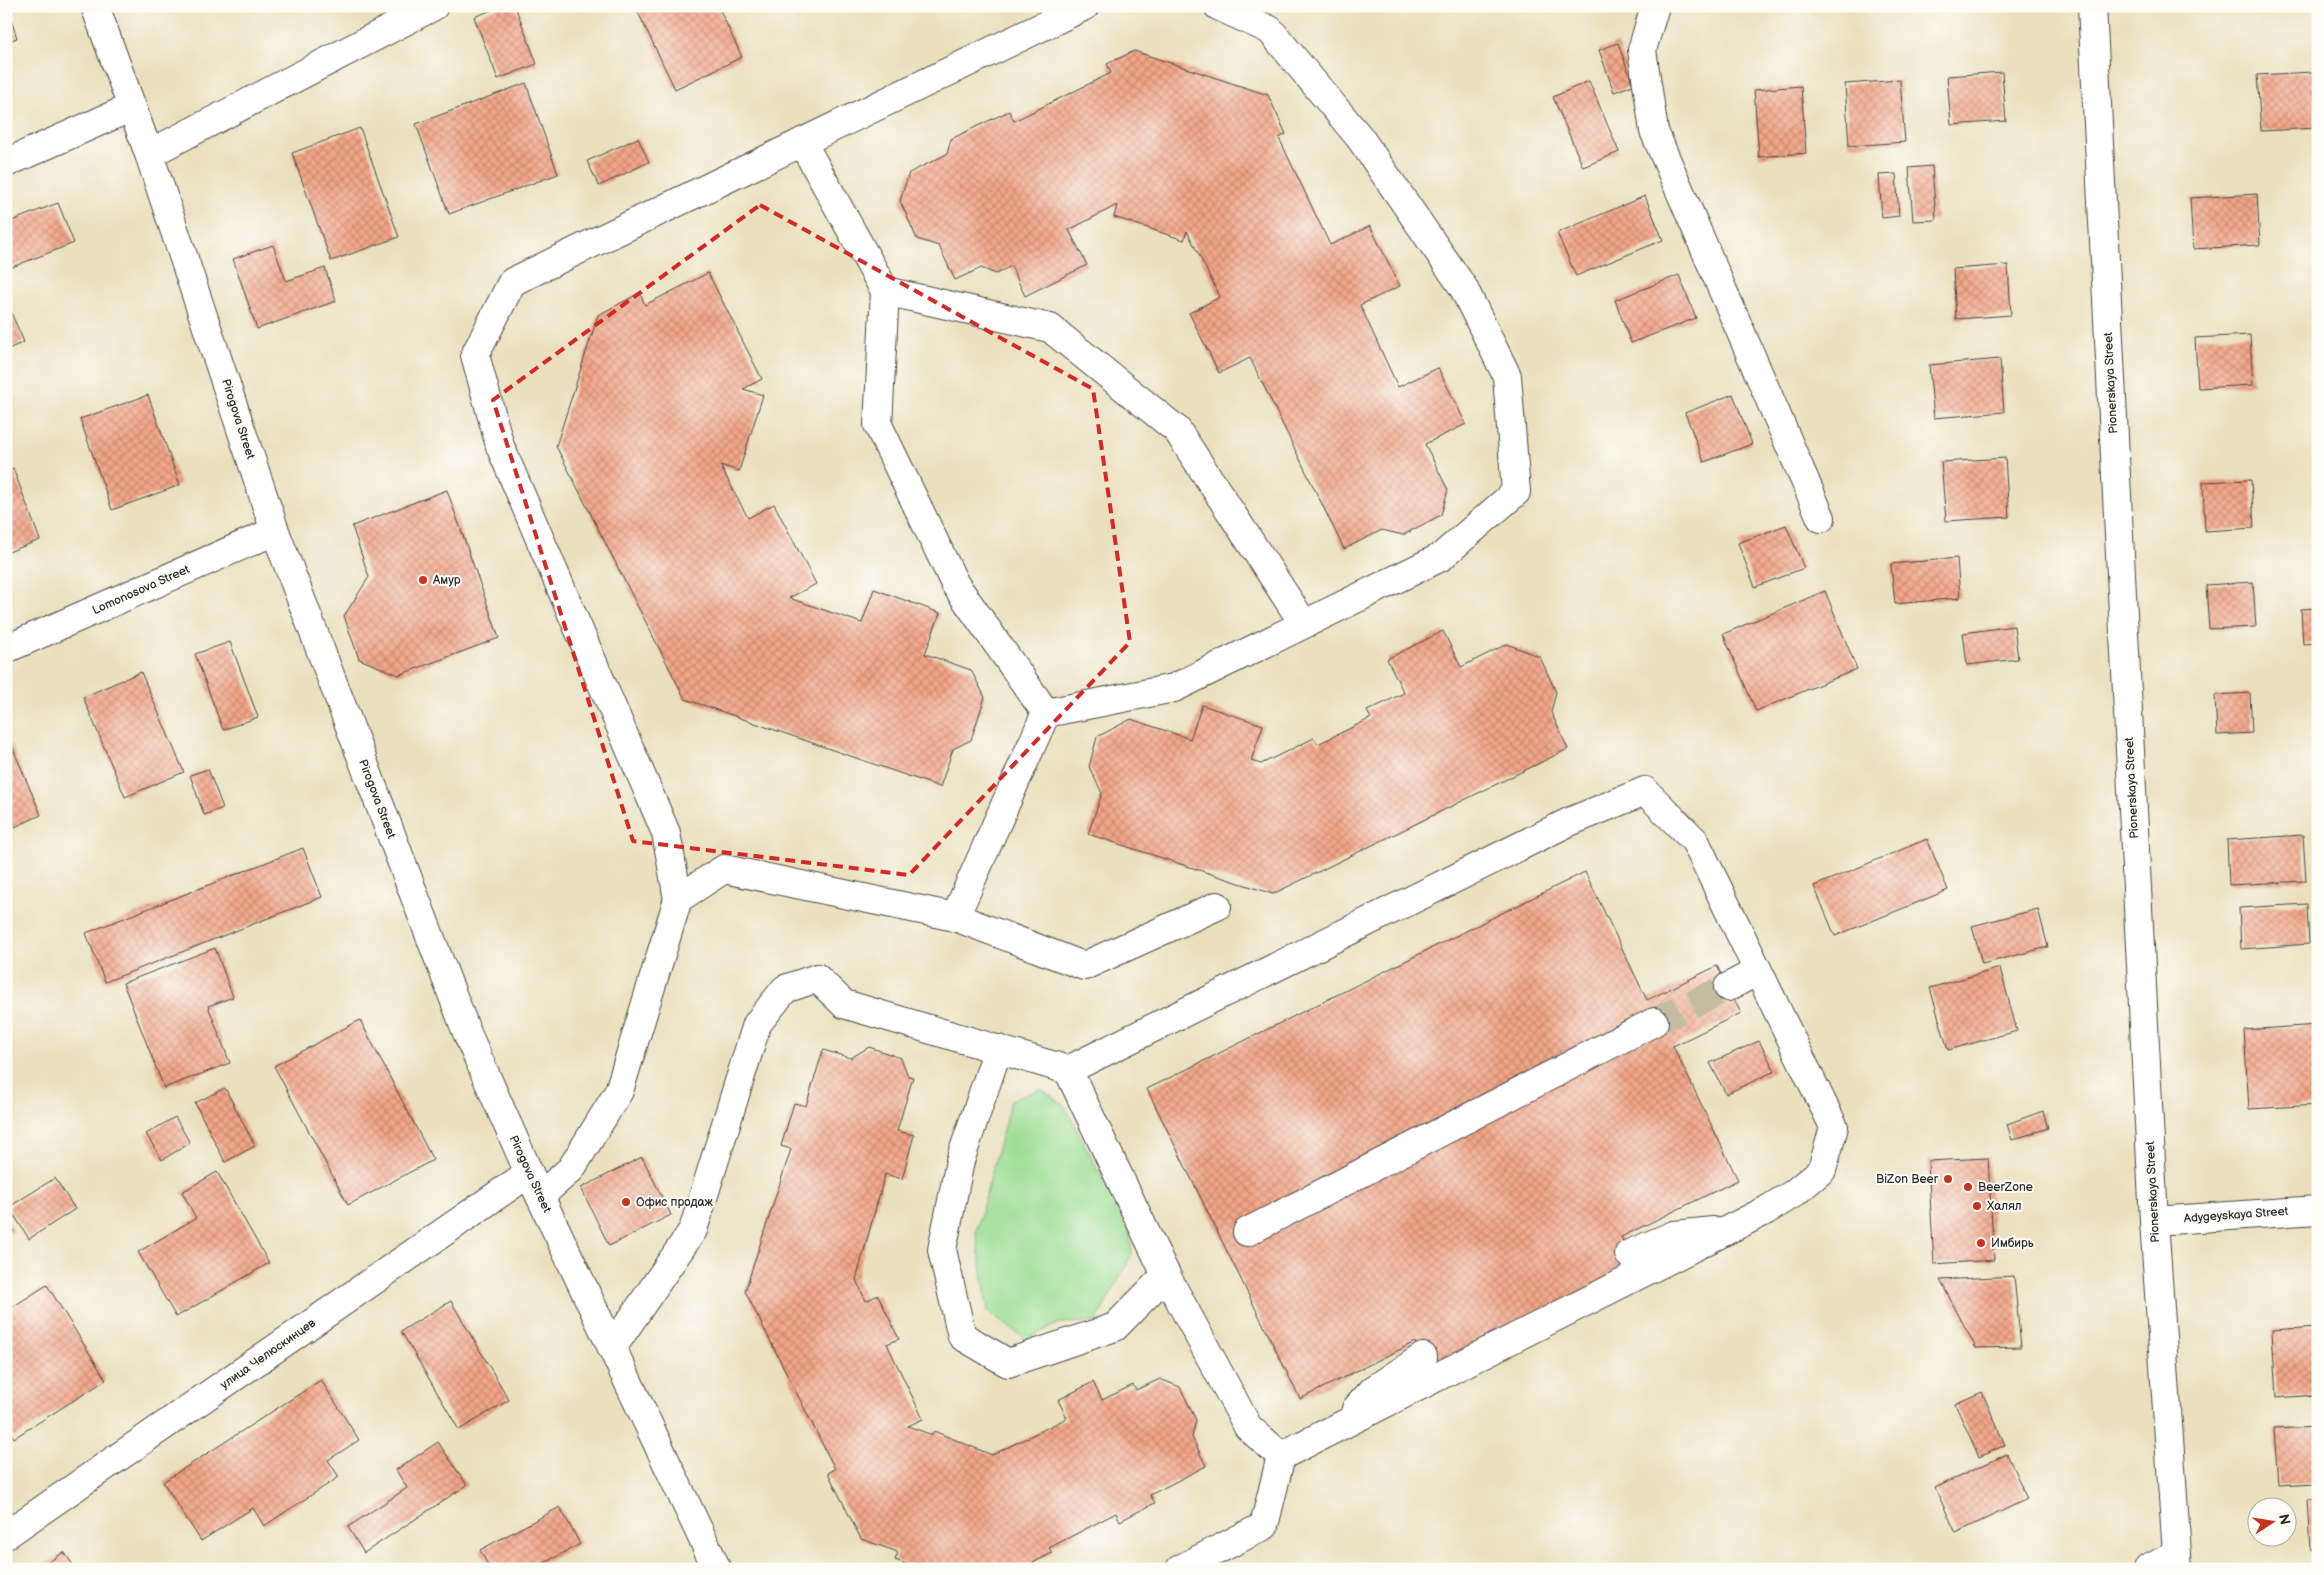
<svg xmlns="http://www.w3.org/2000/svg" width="2324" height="1575" viewBox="0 0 2324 1575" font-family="'Balsamiq Sans',sans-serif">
<defs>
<pattern id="building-cross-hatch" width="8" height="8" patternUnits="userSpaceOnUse" patternTransform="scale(1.25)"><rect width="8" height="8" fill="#f3a688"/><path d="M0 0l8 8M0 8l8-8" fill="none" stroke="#c5876f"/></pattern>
</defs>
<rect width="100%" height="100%" fill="#fdfcf7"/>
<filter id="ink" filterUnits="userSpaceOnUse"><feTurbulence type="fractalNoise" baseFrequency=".02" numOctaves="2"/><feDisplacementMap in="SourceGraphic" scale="10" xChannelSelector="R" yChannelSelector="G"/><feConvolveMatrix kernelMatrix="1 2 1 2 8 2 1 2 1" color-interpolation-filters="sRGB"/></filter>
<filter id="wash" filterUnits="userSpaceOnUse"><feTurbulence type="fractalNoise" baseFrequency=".0096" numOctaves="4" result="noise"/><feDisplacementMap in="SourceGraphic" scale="20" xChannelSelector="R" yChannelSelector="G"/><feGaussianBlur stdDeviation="1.12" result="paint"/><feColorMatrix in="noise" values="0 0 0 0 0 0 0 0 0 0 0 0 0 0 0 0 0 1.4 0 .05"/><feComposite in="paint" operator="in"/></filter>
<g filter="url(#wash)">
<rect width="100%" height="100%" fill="#eae0bd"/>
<!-- park -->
<polygon fill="#9dde94" stroke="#648460" points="1041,1089 1064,1105 1129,1230 1132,1254 1096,1322 1060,1323 1025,1339 988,1311 976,1232 1011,1100"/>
<g id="blocks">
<!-- building -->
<g fill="url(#building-cross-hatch)">
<polygon points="502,6 515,6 537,64 498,79 474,17"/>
<polygon points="635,6 718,6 742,57 675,89"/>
<polygon points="8,11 17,38 6,42 6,12"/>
<polygon points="1618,43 1633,85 1614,92 1599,50"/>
<polygon points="1134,51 1268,95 1286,134 1279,138 1330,245 1370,226 1400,286 1360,305 1398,387 1438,368 1466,424 1425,444 1448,490 1441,515 1403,535 1382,530 1344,549 1250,358 1219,373 1189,313 1220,297 1187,231 1184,240 1114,217 1117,205 1069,230 1087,265 1025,296 1011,266 996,274 981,268 955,280 939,246 917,239 900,201 909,173 947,154 951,139 1009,111 1014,121 1111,73 1107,64"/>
<polygon points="2002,72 2006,121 1951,125 1947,76"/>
<polygon points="2313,72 2316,128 2261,131 2257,75"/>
<polygon points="1900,80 1905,142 1849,146 1845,84"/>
<polygon points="1589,81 1619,152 1583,167 1553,97"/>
<polygon points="526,83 558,174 449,214 416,124"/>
<polygon points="1801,86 1806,153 1759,157 1754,90"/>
<polygon points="360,128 399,237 331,261 292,153"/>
<polygon points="638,138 649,162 599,186 587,161"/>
<polygon points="1932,166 1936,220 1913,221 1909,168"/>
<polygon points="1896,174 1899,216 1882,218 1879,175"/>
<polygon points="2257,194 2260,245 2193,249 2190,198"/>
<polygon points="1645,196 1663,240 1576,276 1557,233"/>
<polygon points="58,203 74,243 7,269 6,223"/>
<polygon points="273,245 286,281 325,268 336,301 257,329 233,259"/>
<polygon points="2008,265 2011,315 1956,319 1953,269"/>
<polygon points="708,273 762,379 743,389 763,395 739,471 720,465 748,518 774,504 816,584 789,598 862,623 874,589 940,613 925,654 971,670 985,697 971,740 953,749 940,787 685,699 556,446 598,315 640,293 645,305"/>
<polygon points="1679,275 1696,318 1631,343 1615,300"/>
<polygon points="6,301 24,342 6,350"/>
<polygon points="2250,335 2253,385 2198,388 2195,338"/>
<polygon points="2000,359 2004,412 1934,418 1929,365"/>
<polygon points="1733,394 1752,444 1704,462 1685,413"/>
<polygon points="148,395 180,485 112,510 80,419"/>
<polygon points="2005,458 2009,517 1946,521 1941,462"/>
<polygon points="13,468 40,540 6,553 6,470"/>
<polygon points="2251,480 2254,528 2205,531 2203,482"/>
<polygon points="447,490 499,638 399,675 359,659 344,616 369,577 352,526"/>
<polygon points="1786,525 1804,568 1755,587 1738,543"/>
<polygon points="1957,558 1960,598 1895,604 1891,564"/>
<polygon points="2253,582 2256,627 2209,629 2206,585"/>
<polygon points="1825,591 1857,669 1756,711 1723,634"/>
<polygon points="2318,608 2318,643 2303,644 2301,609"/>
<polygon points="2014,626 2018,659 1967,665 1963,633"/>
<polygon points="1443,631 1461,667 1507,644 1540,657 1556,692 1551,712 1568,749 1273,894 1088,834 1102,793 1089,767 1097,737 1131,719 1190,739 1202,705 1263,725 1251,761 1261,764 1314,738 1318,744 1371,718 1367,711 1404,693 1387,659"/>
<polygon points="230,642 258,717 223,730 195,654"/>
<polygon points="141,672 184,772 125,797 83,697"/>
<polygon points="2250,693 2252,733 2217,735 2215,695"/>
<polygon points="11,744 41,815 6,831 6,746"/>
<polygon points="208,769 223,808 204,815 190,775"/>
<polygon points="2303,835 2306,881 2229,885 2227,840"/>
<polygon points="1927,839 1948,890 1835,936 1814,886"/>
<polygon points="303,848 322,897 105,982 86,933"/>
<polygon points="1585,872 1647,1000 1717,966 1728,987 1741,1013 1673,1046 1738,1180 1621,1237 1637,1270 1430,1372 1415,1342 1300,1399 1147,1089"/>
<polygon points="2307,904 2309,944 2241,949 2239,908"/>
<polygon points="2038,909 2048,947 1982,964 1972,926"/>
<polygon points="215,948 233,997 208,1006 230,1063 164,1088 123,983"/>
<polygon points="2000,968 2017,1031 1948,1050 1930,988"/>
<polygon points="360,1020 433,1160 348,1205 274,1066"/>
<polygon points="2318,1025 2318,1105 2249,1109 2244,1030"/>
<polygon points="1759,1041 1775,1071 1726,1094 1710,1063"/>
<polygon points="869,1047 901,1058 908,1076 913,1077 897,1131 914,1135 902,1179 885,1174 856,1280 866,1301 878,1295 899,1339 887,1344 923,1419 908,1426 932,1435 934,1431 992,1455 1067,1418 1058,1400 1093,1382 1102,1400 1133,1385 1136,1390 1160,1379 1180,1387 1196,1420 1192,1437 1206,1466 1150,1495 1155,1503 1120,1521 1116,1513 1049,1548 1052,1553 1021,1569 920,1569 895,1560 898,1552 861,1539 828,1473 835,1469 745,1291 791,1149 781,1146 794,1103 806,1106 823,1050 851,1058"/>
<polygon points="225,1088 255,1146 225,1162 195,1103"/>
<polygon points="2043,1111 2048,1128 2012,1140 2007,1124"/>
<polygon points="175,1117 190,1143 162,1160 146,1134"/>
<polygon points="642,1157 671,1215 609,1246 581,1188"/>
<polygon points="1988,1158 1994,1260 1934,1264 1928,1161"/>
<polygon points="217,1172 269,1263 176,1317 138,1252 196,1218 182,1192"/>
<polygon points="55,1178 75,1209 29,1239 9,1207"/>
<polygon points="6,1217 14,1231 6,1235"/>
<polygon points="2014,1276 2021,1347 1976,1348 1940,1280"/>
<polygon points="47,1285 106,1380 14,1438 6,1425 6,1311"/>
<polygon points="451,1301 509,1400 459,1430 401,1331"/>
<polygon points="2318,1327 2318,1395 2276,1398 2272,1330"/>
<polygon points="321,1380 359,1440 328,1460 339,1477 264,1526 253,1508 201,1541 163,1482"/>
<polygon points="1982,1392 2005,1445 1979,1457 1955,1404"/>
<polygon points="2318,1427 2318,1483 2278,1485 2274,1429"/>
<polygon points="438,1442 467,1485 364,1553 348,1527 407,1488 396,1470"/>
<polygon points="2007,1454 2027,1499 1956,1533 1935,1488"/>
<polygon points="2308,1500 2318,1500 2318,1551 2311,1551"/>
<polygon points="560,1507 580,1544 533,1569 490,1569 480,1550"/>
<polygon points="64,1552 76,1569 38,1569"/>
</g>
</g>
</g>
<g filter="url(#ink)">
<use href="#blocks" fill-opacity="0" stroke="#484641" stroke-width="1"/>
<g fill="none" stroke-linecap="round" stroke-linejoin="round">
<!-- minor-tunnel -->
<polyline stroke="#c4bca0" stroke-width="28" stroke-dasharray="28 14" stroke-linecap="butt" points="1654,1022 1728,987"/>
<!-- minor casing -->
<g stroke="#484641" stroke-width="30">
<g id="minor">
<polyline points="95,6 149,154 275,531 467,1033 529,1173 717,1569"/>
<polyline points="1655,6 1642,50 1654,131 1821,518"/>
<polyline points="802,142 885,291"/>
<polyline points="149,154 434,6"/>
<polyline points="6,163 132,107"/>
<polyline points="6,649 275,531"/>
<polyline points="1046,713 955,584 878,425 885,291 1050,328 1177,430 1304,624"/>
<polyline points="678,899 666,833 500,446 475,355 512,282 1085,6"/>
<polyline points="955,917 1046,713 1174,688 1441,557 1516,492 1507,376 1463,287 1360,138 1270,30 1218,6"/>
<polyline points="1728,987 1758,971"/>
<polyline points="998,1049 960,1161 942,1250 962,1336 1008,1363 1115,1327 1166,1275"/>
<polyline points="1068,1070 1569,822 1645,791 1695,841 1834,1127 1822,1170 1793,1194 1765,1211 1281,1456 1264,1526 1180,1569"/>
<polyline points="540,1196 571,1169 619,1091 678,899 724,869 955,917 1084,966 1217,906"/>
<polyline points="1247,1232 1654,1022"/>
<polyline points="1629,1254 1674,1235 1713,1231"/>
<polyline points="612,1348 693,1230 757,1024 785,989 817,978 844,1004 1068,1070 1166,1275 1248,1427 1281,1456"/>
<polyline points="1356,1409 1373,1390 1423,1357"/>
<polyline points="6,1535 529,1173"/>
<polyline points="2148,1569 2177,1554"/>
</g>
</g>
<!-- major casing -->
<g stroke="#484641" stroke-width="30">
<g id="major">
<polyline points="2092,6 2154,1221 2178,1569"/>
<polyline points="2154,1221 2318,1210"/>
</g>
</g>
<!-- minor -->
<use href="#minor" stroke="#fff" stroke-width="28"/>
<!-- major -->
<use href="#major" stroke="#fff" stroke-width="28"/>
</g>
</g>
<!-- marked area -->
<path fill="none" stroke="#d62828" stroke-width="4" stroke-dasharray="10 6" stroke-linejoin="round" d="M 760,205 L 1093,389 L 1130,642 L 909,875 L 633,841 L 493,400 Z"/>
<!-- markers -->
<g fill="#c8321e" stroke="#fdfcf7" stroke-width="2">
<circle cx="423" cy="580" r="5"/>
<circle cx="1948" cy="1179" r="5"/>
<circle cx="1968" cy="1187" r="5"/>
<circle cx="626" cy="1202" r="5"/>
<circle cx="1977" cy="1206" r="5"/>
<circle cx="1981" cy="1243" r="5"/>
</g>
<g text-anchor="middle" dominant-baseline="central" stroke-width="4" stroke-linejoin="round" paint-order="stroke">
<!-- street labels -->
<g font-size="12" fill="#2b2b2b" stroke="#fdfcf7">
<text transform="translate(2111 383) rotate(-93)">Pionerskaya Street</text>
<text transform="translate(238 419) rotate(72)">Pirogova Street</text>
<text transform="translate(141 590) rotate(-24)">Lomonosova Street</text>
<text transform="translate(2132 788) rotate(-93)">Pionerskaya Street</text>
<text transform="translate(377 799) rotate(69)">Pirogova Street</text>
<text transform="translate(530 1174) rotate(65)">Pirogova Street</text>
<text transform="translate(2153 1192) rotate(-93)">Pionerskaya Street</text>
<text transform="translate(2236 1215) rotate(-4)">Adygeyskaya Street</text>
<text transform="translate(268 1354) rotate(-35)">улица Челюскинцев</text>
</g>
<!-- poi labels -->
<g font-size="12" fill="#2b2b2b" stroke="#fdfcf7" text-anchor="start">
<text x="433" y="580">Амур</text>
<text x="1938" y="1179" text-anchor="end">BiZon Beer</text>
<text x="1978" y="1187">BeerZone</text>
<text x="636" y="1202">Офис продаж</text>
<text x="1987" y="1206">Халял</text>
<text x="1991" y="1243">Имбирь</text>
</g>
</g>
<!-- margin -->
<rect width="2324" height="1575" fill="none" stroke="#fdfcf7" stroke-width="25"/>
<!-- north arrow -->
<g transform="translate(2272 1522) rotate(78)"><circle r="24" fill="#fdfcf7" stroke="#a9a8a5"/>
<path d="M0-4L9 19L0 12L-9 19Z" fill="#c8321e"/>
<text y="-8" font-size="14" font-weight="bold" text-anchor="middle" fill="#2b2b2b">N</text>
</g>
</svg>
